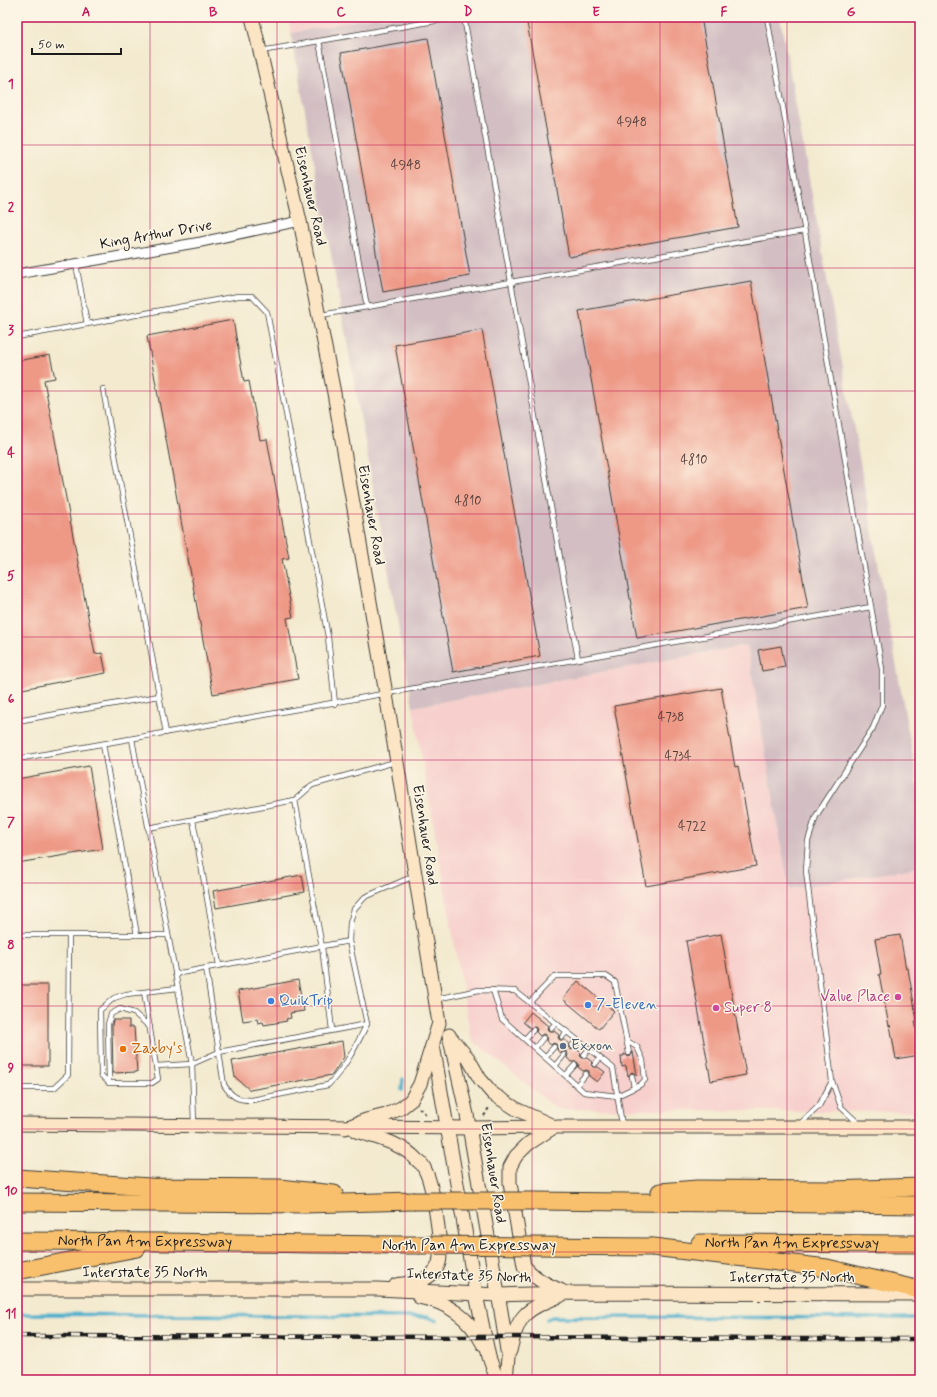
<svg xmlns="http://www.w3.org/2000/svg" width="937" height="1397" viewBox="0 0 937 1397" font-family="Mynerve,sans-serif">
<rect width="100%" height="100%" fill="#fcf5e5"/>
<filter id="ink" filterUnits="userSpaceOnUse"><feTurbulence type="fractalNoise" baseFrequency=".025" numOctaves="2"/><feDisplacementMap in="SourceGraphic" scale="8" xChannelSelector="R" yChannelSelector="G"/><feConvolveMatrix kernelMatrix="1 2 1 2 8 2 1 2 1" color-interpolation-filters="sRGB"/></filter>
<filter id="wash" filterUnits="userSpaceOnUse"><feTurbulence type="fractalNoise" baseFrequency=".012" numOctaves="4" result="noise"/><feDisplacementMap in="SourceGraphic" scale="16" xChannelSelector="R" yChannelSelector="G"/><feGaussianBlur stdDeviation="0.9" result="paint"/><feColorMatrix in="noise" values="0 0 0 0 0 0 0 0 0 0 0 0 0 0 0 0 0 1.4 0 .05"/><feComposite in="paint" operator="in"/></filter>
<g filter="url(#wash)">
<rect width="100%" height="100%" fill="#f3eacf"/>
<!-- built -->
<g fill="#f7d0cd">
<polygon points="288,17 375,17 291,33"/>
<polygon points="747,645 789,889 920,867 920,1112 557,1109 471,1039 413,707"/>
</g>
<!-- industrial -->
<polygon fill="#d2bec3" points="375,17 780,17 920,797 920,867 789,889 747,645 413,707 291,33"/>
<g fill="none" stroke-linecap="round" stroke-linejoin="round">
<!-- stream -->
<g stroke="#4eb0cd" stroke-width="3.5">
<polyline points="402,1090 403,1079"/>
<polyline points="17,1314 428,1317 437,1321"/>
<polyline points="547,1319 552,1317 920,1318"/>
</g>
</g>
<g id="blocks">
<!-- building -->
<g fill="#ee9886">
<polygon points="526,17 701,17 738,227 569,257"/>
<polygon points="428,38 470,276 383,292 341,53"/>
<polygon points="751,281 808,608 637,638 579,311"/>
<polygon points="233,320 244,382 249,381 260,440 267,439 289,558 282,559 293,617 287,618 298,679 213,694 147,336"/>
<polygon points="482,330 540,656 453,672 395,345"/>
<polygon points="50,355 55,378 44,380 95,654 102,653 106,673 17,690 17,361"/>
<polygon points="781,646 785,667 762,671 758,650"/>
<polygon points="721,688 735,767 738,766 756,866 646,886 614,706"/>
<polygon points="89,766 103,849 17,863 17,779"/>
<polygon points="302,875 305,892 216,908 213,891"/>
<polygon points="721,934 746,1075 711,1081 686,941"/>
<polygon points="900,935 906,969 908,969 917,1021 915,1021 920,1048 920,1055 896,1059 890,1025 889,1026 879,974 881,974 875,939"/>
<polygon points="298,980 304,1011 290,1013 291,1018 286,1019 287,1021 264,1025 263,1022 258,1023 257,1019 243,1021 238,991"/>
<polygon points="578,981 614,1011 599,1029 563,999"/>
<rect x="17" y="985" width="31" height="81"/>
<polygon points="531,1012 548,1026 547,1029 549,1031 554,1031 559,1035 558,1038 560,1040 565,1040 569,1043 568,1047 570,1049 573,1050 575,1048 581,1053 580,1056 582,1058 587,1058 592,1062 591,1065 593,1067 598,1067 605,1072 597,1082 589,1076 589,1071 586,1070 583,1071 578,1067 579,1064 577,1062 572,1062 567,1058 568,1055 567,1052 564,1051 561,1053 557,1050 558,1046 556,1044 553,1043 551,1045 546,1041 547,1038 546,1035 543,1034 540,1036 536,1032 537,1029 535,1027 530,1028 523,1022"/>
<polygon points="113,1020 129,1020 129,1027 134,1027 137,1072 113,1073 112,1025"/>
<polygon points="342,1041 344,1057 332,1075 250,1090 235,1077 232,1061"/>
<polygon points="633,1052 637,1075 632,1072 628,1076 626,1066 622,1067 621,1056 624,1056 624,1054 625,1054 627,1056 630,1057"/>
</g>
</g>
</g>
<g filter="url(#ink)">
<use href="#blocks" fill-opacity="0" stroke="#3c3b37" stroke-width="1"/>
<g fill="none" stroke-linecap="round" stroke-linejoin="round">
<!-- lane casing -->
<g stroke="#3c3b37" stroke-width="6">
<g id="lane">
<polyline points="464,17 578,659"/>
<polyline points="767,17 882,669 882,705 873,728 816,816 808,841 806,871 832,1081 841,1107 858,1123"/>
<polyline points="319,41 367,307"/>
<polyline points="261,51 458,17"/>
<polyline points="76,264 87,324"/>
<polyline points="321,315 804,231"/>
<polyline points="17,337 238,296 252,296 267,312 328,637 335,704"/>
<polyline points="103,389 166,733"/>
<polyline points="17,721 159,696"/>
<polyline points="132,739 192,1064 194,1124"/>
<polyline points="103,744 137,935"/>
<polyline points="17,759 871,607"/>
<polyline points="295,800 322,947 332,1030"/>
<polyline points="193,820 219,965"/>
<polyline points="148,828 295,800 312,785 395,762"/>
<polyline points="17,935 168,935"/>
<path d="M 206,968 L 224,1085 C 232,1097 237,1100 252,1100 L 328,1085 C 346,1067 356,1046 367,1024"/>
<polyline points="175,974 349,941"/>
<polyline points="493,990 502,1019 584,1092 617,1096 640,1085 645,1080 643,1060 637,1047 627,1041"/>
<polyline points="144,992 158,1079 152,1083 109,1083 101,1075 100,1010 114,998 126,994 178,988"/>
<polyline points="436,999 479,990 515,991 613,1068 622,1125"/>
<polyline points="530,1002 555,976 606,976 615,982 629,1053"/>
<polyline points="551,1028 556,1023"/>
<polyline points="562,1037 567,1032"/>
<polyline points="525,1039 533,1030"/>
<polyline points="572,1046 577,1040"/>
<polyline points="535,1048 543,1038"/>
<polyline points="584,1055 589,1049"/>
<polyline points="545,1057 554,1047"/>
<polyline points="595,1064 600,1058"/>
<polyline points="156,1066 192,1064 219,1052 367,1024 349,941 350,923 354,909 365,897 414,876"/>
<polyline points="555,1066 564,1055"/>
<polyline points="566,1075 575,1065"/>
<polyline points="632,1076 634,1088"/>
<polyline points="109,1083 108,1024 111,1014 120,1009 134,1013 150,1027"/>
<polyline points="577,1085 586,1074"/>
<polyline points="17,1088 54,1088 68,1075 69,936"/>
<polyline points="801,1123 819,1106 832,1081"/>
</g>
</g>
<!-- street casing -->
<g stroke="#3c3b37" stroke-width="11">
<polyline id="street" points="17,274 201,242 300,221"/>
</g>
<!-- secondary casing -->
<g stroke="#3c3b37" stroke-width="15">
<g id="secondary">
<polyline points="252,17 300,221 334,393 386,694 439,1023 420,1084 411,1100 401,1108 386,1115 366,1120 345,1128"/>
<polyline points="449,1035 467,1115 501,1311 508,1357 506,1380"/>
<polyline points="451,1038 468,1058 480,1079 493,1094 518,1110 551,1125"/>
<polyline points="433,1045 476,1294 489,1357 497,1380"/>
<polyline points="17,1124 470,1128 554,1127 920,1127"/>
<path d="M 554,1127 L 528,1144 L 516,1156 L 510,1167 L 510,1183 L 524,1266 C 536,1280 546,1284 562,1291"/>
<path d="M 356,1131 C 378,1138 402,1143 418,1161 C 421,1163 424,1167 425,1170 C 433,1184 443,1249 439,1263 C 438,1266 435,1271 433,1273 C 424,1283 407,1283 396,1285"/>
<polyline points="17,1289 378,1289 498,1295 567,1293 916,1294"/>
<path d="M 419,1297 C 447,1302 470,1318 483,1344"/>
<path d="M 510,1351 C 518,1314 525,1310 560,1296"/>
</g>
</g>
<!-- highway casing -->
<g stroke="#3c3b37" stroke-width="19">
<g id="highway">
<polyline points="17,1178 150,1187 279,1188 334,1194"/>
<polyline points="660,1192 697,1189 833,1190 920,1187"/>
<polyline points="534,1201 920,1205"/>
<polyline points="17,1202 306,1204 413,1201"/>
<path id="s1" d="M 17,1241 C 151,1241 284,1244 418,1245"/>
<path id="s2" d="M 700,1243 L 920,1244"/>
<polyline points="653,1247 827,1268 920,1290"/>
<polyline points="17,1271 137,1248"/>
</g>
</g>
<!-- path -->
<g stroke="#3c3b37" stroke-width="2" stroke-dasharray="3 3" stroke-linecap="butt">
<polyline points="419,1108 428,1116"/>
<polyline points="484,1116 490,1106"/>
</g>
<!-- lane -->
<use href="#lane" stroke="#fff" stroke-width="4.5"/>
<!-- street -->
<use href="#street" stroke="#fff" stroke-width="9"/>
<!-- secondary -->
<use href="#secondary" stroke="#fce5c4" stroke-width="13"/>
<!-- highway -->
<use href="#highway" stroke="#f8bf6c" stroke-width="17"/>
<!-- rail casing -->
<g stroke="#1c1c1c" stroke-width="4.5">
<polyline id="rail" points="17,1336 513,1337 764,1339 920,1339"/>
</g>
<!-- rail -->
<use href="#rail" stroke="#fcf5e5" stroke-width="3" stroke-dasharray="9" stroke-linecap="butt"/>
<!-- highway-bridge casing -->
<g stroke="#3c3b37" stroke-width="19" stroke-linecap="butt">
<g id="highway-bridge">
<polyline points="413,1201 534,1201"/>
<polyline points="418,1245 653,1247"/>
</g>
</g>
<!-- highway-bridge -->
<use href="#highway-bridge" stroke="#f8bf6c" stroke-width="17"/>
</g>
</g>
<!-- grid -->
<path fill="none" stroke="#c2185b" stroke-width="1" stroke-opacity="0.55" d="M 150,17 L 150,1380M 277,17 L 277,1380M 405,17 L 405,1380M 532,17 L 532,1380M 660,17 L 660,1380M 787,17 L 787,1380M 17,145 L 920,145M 17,268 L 920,268M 17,391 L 920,391M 17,514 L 920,514M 17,637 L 920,637M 17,760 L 920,760M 17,883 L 920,883M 17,1006 L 920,1006M 17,1129 L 920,1129M 17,1252 L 920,1252"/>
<!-- markers -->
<g fill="#d1479c" stroke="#fcf5e5" stroke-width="1.5">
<circle cx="898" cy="997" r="4"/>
<circle cx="716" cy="1008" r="4"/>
</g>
<g fill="#3f7fe0" stroke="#fcf5e5" stroke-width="1.5">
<circle cx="271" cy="1001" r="4"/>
<circle cx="588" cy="1005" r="4"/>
</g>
<circle fill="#5c6f8a" stroke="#fcf5e5" stroke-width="1.5" cx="563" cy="1046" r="4"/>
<circle fill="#e8710a" stroke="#fcf5e5" stroke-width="1.5" cx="123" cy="1049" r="4"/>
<g text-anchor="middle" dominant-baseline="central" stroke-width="3" stroke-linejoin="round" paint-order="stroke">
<!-- number labels -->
<g font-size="13" fill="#503b36">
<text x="632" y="122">4948</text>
<text x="406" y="165">4948</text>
<text x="694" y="460">4810</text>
<text x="468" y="501">4810</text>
<text x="671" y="717">4738</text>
<text x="678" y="756">4734</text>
<text x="692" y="826">4722</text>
</g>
<!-- street labels -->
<g font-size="15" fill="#1c1c1c" stroke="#fcf5e5">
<text transform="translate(310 196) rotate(77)">Eisenhauer Road</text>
<text transform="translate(156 235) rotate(-10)">King Arthur Drive</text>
<text transform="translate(371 515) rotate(80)">Eisenhauer Road</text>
<text transform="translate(425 835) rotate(81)">Eisenhauer Road</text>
<text transform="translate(493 1173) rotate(81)">Eisenhauer Road</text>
<text stroke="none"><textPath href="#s1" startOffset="128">North Pan Am Expressway</textPath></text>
<text stroke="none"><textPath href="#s2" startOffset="92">North Pan Am Expressway</textPath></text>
<text x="469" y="1246">North Pan Am Expressway</text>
<text x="145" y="1273">Interstate 35 North</text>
<text transform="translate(469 1276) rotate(2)">Interstate 35 North</text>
<text x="792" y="1278">Interstate 35 North</text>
</g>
<!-- hotel labels -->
<g font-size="15" fill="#b23c85" stroke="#fcf5e5" text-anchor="end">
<text x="890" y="997">Value Place</text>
<text x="724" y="1008" text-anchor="start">Super 8</text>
</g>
<!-- shop labels -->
<g font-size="15" fill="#366cbe" stroke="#fcf5e5" text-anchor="start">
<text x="279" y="1001">QuikTrip</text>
<text x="596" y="1005">7-Eleven</text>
</g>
<!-- service labels -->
<g font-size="15" fill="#4e5e75" stroke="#fcf5e5" text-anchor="start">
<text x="571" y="1046">Exxon</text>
</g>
<!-- food labels -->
<g font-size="15" fill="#c56008" stroke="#fcf5e5" text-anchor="start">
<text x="131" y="1049">Zaxby's</text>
</g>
</g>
<!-- margin -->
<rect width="937" height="1397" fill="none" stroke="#fcf5e5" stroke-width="44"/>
<!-- scale -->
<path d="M32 48v6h89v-6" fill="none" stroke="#1c1c1c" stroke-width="2"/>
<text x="38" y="48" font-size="12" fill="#1c1c1c" stroke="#fcf5e5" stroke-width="3" paint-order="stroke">50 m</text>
<rect x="22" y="22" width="893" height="1353" fill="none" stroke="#c2185b" stroke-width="1.5"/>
<g font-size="13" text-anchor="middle" font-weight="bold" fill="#c2185b">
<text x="86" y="16">A</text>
<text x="213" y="16">B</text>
<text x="341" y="16">C</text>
<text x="468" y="16">D</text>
<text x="596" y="16">E</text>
<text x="724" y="16">F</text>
<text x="851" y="16">G</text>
<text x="11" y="88">1</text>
<text x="11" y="211">2</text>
<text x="11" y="334">3</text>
<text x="11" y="457">4</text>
<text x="11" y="580">5</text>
<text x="11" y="703">6</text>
<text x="11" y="826">7</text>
<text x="11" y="949">8</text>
<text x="11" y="1072">9</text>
<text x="11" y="1195">10</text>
<text x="11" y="1318">11</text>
</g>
</svg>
